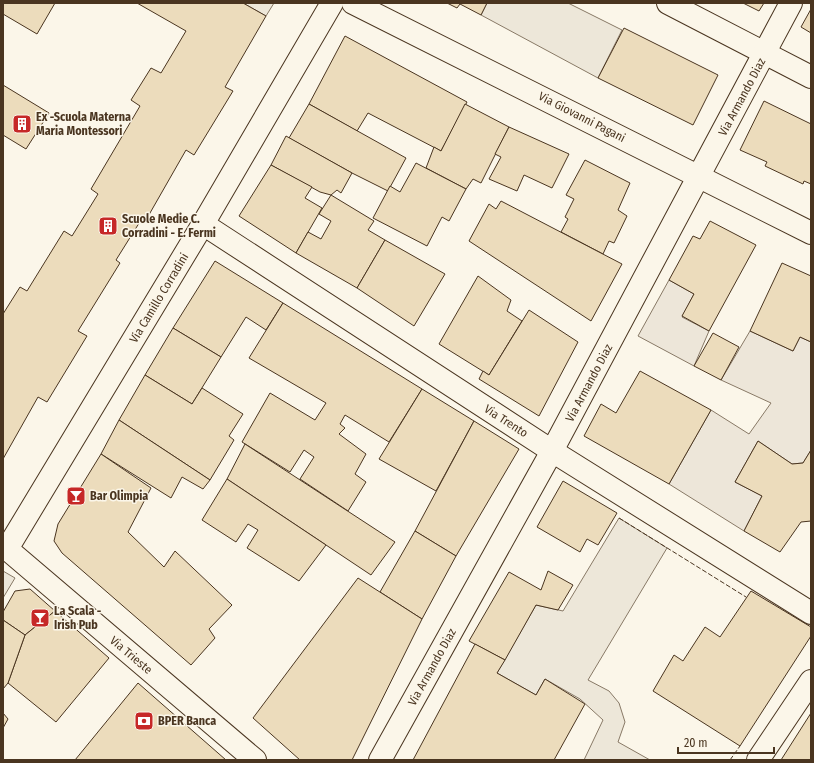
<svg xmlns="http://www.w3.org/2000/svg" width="814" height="763" viewBox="0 0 814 763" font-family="'Fira Sans Condensed',sans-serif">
<rect width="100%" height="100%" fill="#fbf6e9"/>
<!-- green -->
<g fill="#ede6d9" stroke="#887966">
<polygon points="669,280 694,294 682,317 709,331 694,366 638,336"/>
<polygon points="750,331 793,351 800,337 811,342 811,450 803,463 792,464 758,441 735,482 762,496 744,531 669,484 711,410 749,434 771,403 721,380"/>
</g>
<!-- parking -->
<g fill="#ede7d9" stroke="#887966">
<polygon points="243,3 274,3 266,16"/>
<polygon points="487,3 568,3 622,30 598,78 481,15"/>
<polygon points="619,518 667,548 588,680 609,691 619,703 625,722 618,742 650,760 584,760 603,720 580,699 545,679 536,695 497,673 536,605 563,611"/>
<polygon points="3,571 15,578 3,598"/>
</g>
<!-- building -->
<g fill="#ecdcbc" stroke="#4a3520">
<polygon points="3,3 55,3 37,34 3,14"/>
<polygon points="137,3 243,3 266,16 225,87 233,91 194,155 186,150 146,220 141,220 116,260 120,263 78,331 87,336 47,402 38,397 3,459 3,314 20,287 27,291 64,231 72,236 98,194 91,189 140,106 131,100 151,68 161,73 186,31"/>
<polygon points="447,3 487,3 481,15 460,4 457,8"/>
<polygon points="743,3 764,3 759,11"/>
<polygon points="811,9 811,33 801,27"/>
<polygon points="624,28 718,75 693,125 598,78"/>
<polygon points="345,36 467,102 441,151 368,113 357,131 309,104"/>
<polygon points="3,85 49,113 26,149 3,135"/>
<polygon points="764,101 811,124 811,184 804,181 803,184 765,166 767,162 740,150"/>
<polygon points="309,104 406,158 388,191 352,173 289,138"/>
<polygon points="465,104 509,127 481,183 473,179 466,189 426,168 434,147 441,151"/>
<polygon points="509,127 569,154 552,188 524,175 517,191 489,179 501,157 495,154"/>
<polygon points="286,136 352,173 341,193 337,190 331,195 320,192 271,165"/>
<polygon points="585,160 630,183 618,210 627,216 614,243 609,241 603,254 561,232 568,219 565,217 574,199 566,195"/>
<polygon points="416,163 466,189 449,221 442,217 427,246 373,218 390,186 400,192"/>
<polygon points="271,165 312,187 305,198 322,208 296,253 239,216"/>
<polygon points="331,195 374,221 368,230 385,240 357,288 296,253 308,232 321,239 331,221 319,214"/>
<polygon points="501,201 622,264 591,321 469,241 489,204 496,209"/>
<polygon points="710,221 756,245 709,331 682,316 694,294 669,280 693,236 700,239"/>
<polygon points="385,240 445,274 414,326 357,288"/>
<polygon points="215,261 283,303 266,330 246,317 221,357 173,328"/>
<polygon points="782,263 811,276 811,342 800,337 793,351 750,331"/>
<polygon points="478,276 511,300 507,311 522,321 489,375 439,344"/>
<polygon points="283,303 422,389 389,442 345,415 340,424 345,428 339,434 366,454 355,474 366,482 348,511 300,479 314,457 304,450 290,472 242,442 270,393 315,420 326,403 249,358"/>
<polygon points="529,310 578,342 539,416 479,379 483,371 489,375"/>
<polygon points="173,328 221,357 192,404 145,375"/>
<polygon points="713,333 739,347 721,380 694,366"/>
<polygon points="640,371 711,410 669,484 584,436 601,404 616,413"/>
<polygon points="145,375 192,404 202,388 243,414 229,436 234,440 210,480 119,420"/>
<polygon points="422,389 474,421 436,491 379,459"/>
<polygon points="119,420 210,480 203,489 182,477 171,498 101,454"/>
<polygon points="474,421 519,449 456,556 415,531"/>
<polygon points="758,441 792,464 803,463 811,450 811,521 801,522 780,552 744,531 762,496 735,482"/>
<polygon points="245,444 395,542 371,575 227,479"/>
<polygon points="101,454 151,488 128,532 164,567 175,551 232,605 209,629 215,638 191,665 62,553 54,541 58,524"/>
<polygon points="227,479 326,545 299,581 247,548 258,530 248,524 236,542 202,520"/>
<polygon points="563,481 617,513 598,545 587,539 580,552 537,527"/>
<polygon points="415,531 456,556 422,619 380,592"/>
<polygon points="548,571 573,585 558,610 536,605 505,660 469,641 509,572 541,590"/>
<polygon points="358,578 422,619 352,760 300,760 253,718"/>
<polygon points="30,589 55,611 25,635 3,620 3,612 15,591"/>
<polygon points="751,591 811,627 811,636 740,746 653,691 674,655 683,661 705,627 720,637"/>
<polygon points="55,611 109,658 56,722 8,683 25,635"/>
<polygon points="3,620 25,635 8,683 3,689"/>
<polygon points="475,644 505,660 497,673 536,695 545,679 585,704 554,760 413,760"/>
<polygon points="138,683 226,760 75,760"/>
<polygon points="3,713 8,719 3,728"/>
<polygon points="811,713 811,760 781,760"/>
</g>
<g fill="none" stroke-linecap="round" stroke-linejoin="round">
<!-- minor casing -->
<g stroke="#4a3520" stroke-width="24">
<g id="minor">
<polyline points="668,3 811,77"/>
<polyline points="203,224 552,451 811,613"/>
<polyline points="380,760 552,451 791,3"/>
<polyline points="758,760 811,681"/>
</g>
</g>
<!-- tertiary casing -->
<g stroke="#4a3520" stroke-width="24">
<g id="tertiary">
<polyline points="353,3 811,233"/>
<polyline points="255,760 7,549 203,224 332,3"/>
</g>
</g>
<!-- minor -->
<use href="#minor" stroke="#fbf6e9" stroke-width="22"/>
<!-- tertiary -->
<use href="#tertiary" stroke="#fbf6e9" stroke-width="22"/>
<!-- fence -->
<g stroke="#4a3520" stroke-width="1" stroke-dasharray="5 2" stroke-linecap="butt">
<polyline points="619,518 746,597"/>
<polyline points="730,760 740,746"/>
</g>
</g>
<!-- icons -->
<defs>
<g id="building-square" transform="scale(1)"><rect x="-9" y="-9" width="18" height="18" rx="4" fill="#c62828" stroke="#fbf6e9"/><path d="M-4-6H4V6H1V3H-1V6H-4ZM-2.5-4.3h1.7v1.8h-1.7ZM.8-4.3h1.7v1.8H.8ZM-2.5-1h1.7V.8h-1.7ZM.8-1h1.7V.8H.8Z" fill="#fff"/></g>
<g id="bar-square" transform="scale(1)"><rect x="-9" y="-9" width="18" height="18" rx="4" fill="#c62828" stroke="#fbf6e9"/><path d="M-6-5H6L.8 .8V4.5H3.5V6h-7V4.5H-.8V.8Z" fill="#fff"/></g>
<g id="bank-square" transform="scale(1)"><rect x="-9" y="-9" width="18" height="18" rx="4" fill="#c62828" stroke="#fbf6e9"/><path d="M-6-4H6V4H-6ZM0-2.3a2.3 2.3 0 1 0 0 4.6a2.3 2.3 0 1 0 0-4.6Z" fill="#fff"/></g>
</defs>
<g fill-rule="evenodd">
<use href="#building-square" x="22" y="124"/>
<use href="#building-square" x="108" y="226"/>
<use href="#bar-square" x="76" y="496"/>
<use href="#bar-square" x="40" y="618"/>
<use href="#bank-square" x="144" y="721"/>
</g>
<g text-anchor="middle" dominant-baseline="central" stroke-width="3" stroke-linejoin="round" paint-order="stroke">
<!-- street labels -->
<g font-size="12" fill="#4a3520" stroke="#fbf6e9">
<text transform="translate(742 97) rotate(-62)">Via Armando Diaz</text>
<text transform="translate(582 117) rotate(27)">Via Giovanni Pagani</text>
<text transform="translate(159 298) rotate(-59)">Via Camillo Corradini</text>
<text transform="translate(589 383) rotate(-62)">Via Armando Diaz</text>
<text transform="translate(506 421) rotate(33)">Via Trento</text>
<text transform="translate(131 655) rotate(40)">Via Trieste</text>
<text transform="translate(432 667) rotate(-61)">Via Armando Diaz</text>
</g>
<!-- poi labels -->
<g font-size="12" font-weight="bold" fill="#4a3520" stroke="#fbf6e9" text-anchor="start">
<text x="36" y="117">Ex -Scuola Materna<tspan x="36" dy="14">Maria Montessori</tspan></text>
<text x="122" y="219">Scuole Medie C.<tspan x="122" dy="14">Corradini - E. Fermi</tspan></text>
<text x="90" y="496">Bar Olimpia</text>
<text x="54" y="611">La Scala -<tspan x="54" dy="14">Irish Pub</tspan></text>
<text x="158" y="721">BPER Banca</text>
</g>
</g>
<!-- border -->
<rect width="814" height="763" fill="none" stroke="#4a3520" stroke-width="8"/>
<!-- scale -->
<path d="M678 747v6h96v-6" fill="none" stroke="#4a3520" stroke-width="2"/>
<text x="684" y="747" font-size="12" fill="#4a3520" stroke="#fbf6e9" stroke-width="3" paint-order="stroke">20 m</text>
</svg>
